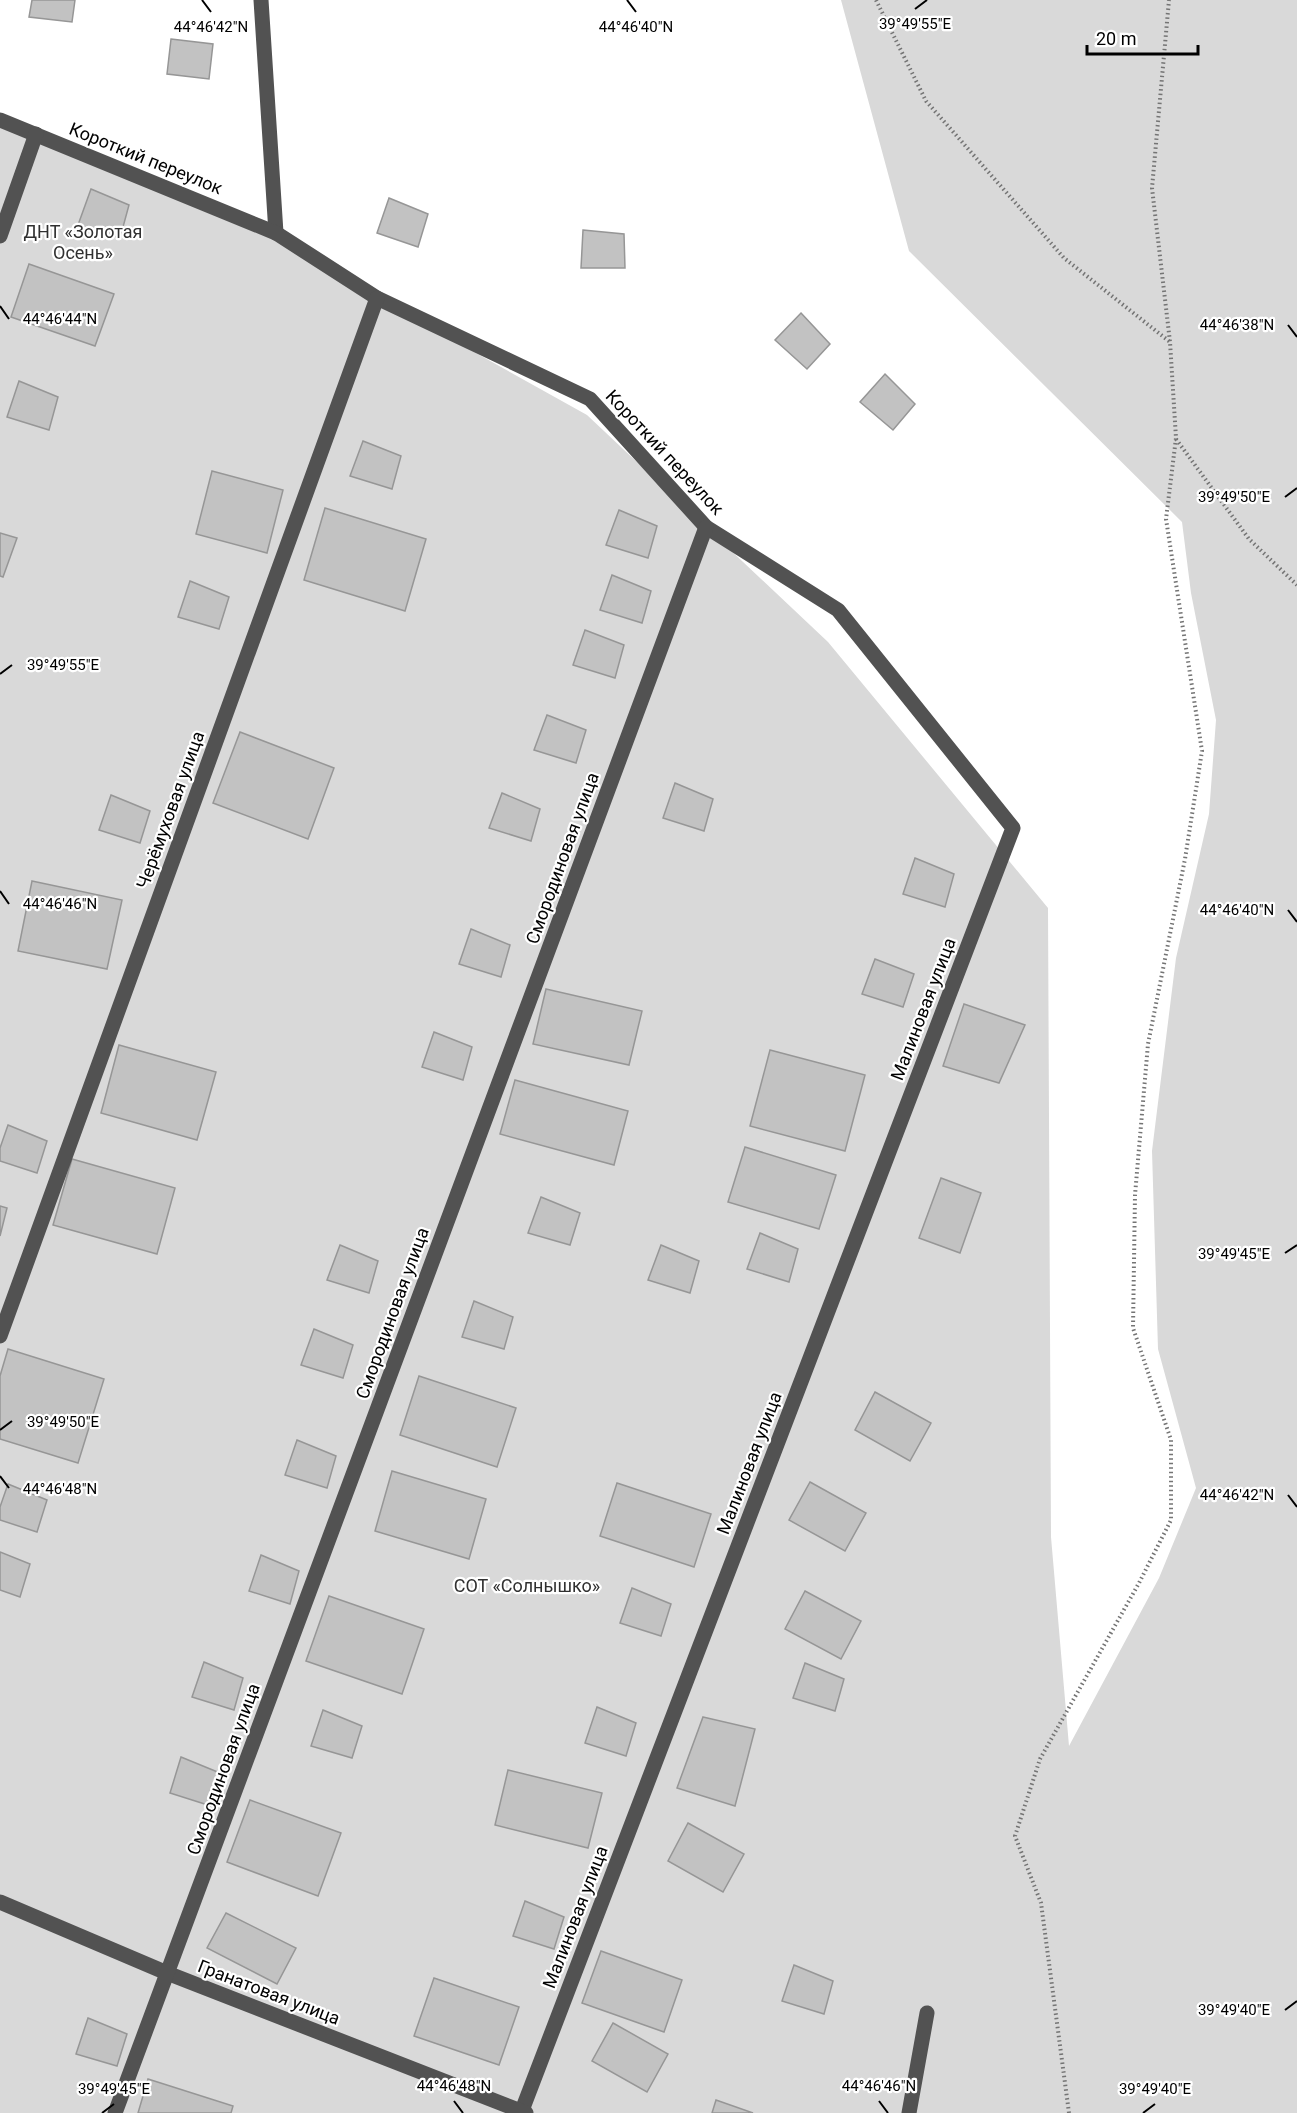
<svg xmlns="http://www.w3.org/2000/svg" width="1297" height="2113" viewBox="0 0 1297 2113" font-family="Roboto,sans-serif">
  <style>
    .green { fill: #d9d9d9 }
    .building { fill: #c2c2c2; stroke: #969696; stroke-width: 1.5 }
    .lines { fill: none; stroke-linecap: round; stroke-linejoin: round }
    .path { stroke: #747474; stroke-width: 4; stroke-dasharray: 1.5 3; stroke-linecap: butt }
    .minor { stroke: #525252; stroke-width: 15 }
    .ticks { fill: none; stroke: #000; stroke-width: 2 }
    .labels { text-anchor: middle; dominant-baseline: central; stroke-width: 4.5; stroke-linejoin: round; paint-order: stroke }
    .street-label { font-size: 18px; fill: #000; stroke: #fff }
    .park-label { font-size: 18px; fill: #303030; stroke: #fff }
    .ticks-label { font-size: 15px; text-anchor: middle; fill: #000; stroke: #fff; stroke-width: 4.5; stroke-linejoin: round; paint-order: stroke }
  </style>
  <rect width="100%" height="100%" fill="#fff"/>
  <path class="green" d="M841 0H1297V2113H0V116L189 193 587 415 828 642 1048 908 1051 1537 1069 1746 1159 1578 1196 1488 1158 1349 1152 1151 1176 958 1209 814 1216 720 1191 593 1182 522 909 251Z"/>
  <g class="building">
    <path d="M32 0H75L72 22 29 17Z"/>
    <path d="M171 39 213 44 209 79 167 74Z"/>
    <path d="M91 189 129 205 120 238 78 225Z"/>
    <path d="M389 198 428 214 418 247 377 233Z"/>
    <path d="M583 230 624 234 625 268H581Z"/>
    <path d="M29 264 114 294 95 346 11 317Z"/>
    <path d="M801 313 830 344 807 369 775 340Z"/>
    <path d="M885 374 915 404 893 430 860 402Z"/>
    <path d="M19 381 58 397 49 430 7 417Z"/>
    <path d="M363 441 401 456 392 489 350 476Z"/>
    <path d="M212 471 283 490 267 553 196 534Z"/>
    <path d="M325 508 426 539 405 611 304 580Z"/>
    <path d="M619 510 657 526 648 558 606 545Z"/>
    <path d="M0 533 17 538 3 577 0 576Z"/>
    <path d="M612 575 651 591 642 623 600 610Z"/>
    <path d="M190 581 229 597 219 629 178 617Z"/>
    <path d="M585 630 624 645 615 678 573 665Z"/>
    <path d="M547 715 586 730 576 763 534 750Z"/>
    <path d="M240 732 334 768 308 839 213 803Z"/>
    <path d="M675 783 713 799 704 831 663 818Z"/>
    <path d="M502 793 540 809 531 841 489 828Z"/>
    <path d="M111 795 150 811 140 843 99 830Z"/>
    <path d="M915 858 954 874 945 907 903 894Z"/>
    <path d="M32 881 122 900 107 969 18 951Z"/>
    <path d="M471 929 510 945 501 977 459 964Z"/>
    <path d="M875 959 914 974 903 1007 862 994Z"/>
    <path d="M546 989 642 1011 629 1065 533 1044Z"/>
    <path d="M964 1004 1025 1025 999 1083 943 1066Z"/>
    <path d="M434 1032 472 1047 463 1080 422 1067Z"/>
    <path d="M119 1045 216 1072 197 1140 101 1113Z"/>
    <path d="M770 1050 865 1075 845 1151 750 1126Z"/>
    <path d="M515 1080 628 1111 614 1165 500 1134Z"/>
    <path d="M8 1125 47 1141 37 1173 0 1161V1148Z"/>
    <path d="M745 1147 836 1175 819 1229 728 1202Z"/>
    <path d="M72 1159 175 1188 157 1254 53 1225Z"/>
    <path d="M941 1178 981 1193 960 1253 919 1238Z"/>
    <path d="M541 1197 580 1213 570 1245 528 1233Z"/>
    <path d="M0 1206 7 1208 0 1236Z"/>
    <path d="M760 1233 798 1249 789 1282 747 1269Z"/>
    <path d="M340 1245 378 1261 369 1293 327 1280Z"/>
    <path d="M661 1245 699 1261 690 1293 648 1280Z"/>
    <path d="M474 1301 513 1317 504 1349 462 1337Z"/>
    <path d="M314 1329 353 1345 343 1378 301 1365Z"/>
    <path d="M8 1349 104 1379 78 1463 0 1439V1376Z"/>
    <path d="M419 1376 516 1408 497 1467 400 1435Z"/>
    <path d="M875 1392 931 1423 910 1461 855 1430Z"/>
    <path d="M297 1440 336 1456 327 1488 285 1475Z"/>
    <path d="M392 1471 486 1499 469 1559 375 1531Z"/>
    <path d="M810 1482 866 1513 845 1551 789 1520Z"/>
    <path d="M617 1483 711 1514 694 1567 600 1536Z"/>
    <path d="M8 1484 47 1500 37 1532 0 1520V1507Z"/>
    <path d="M0 1552 30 1564 20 1597 0 1590Z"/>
    <path d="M261 1555 299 1571 290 1604 249 1591Z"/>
    <path d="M632 1588 671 1604 661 1636 620 1623Z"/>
    <path d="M805 1591 861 1621 841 1659 785 1629Z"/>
    <path d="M329 1596 424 1629 402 1694 306 1661Z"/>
    <path d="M204 1662 243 1678 234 1710 192 1697Z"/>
    <path d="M805 1663 844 1679 835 1711 793 1698Z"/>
    <path d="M597 1707 636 1723 626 1756 585 1743Z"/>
    <path d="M323 1710 362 1726 352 1758 311 1746Z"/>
    <path d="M703 1717 755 1729 735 1806 677 1788Z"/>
    <path d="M181 1757 220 1773 211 1806 170 1793Z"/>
    <path d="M508 1770 602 1793 588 1848 495 1825Z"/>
    <path d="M250 1800 341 1833 318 1896 227 1862Z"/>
    <path d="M688 1823 744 1854 723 1892 668 1861Z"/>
    <path d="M525 1901 564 1917 554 1949 513 1936Z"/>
    <path d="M226 1913 296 1948 277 1984 207 1948Z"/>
    <path d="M601 1951 682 1980 664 2032 582 2003Z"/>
    <path d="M794 1965 833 1981 824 2014 782 2001Z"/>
    <path d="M434 1978 519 2007 499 2065 414 2036Z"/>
    <path d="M88 2018 127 2034 117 2066 76 2054Z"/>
    <path d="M613 2023 668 2054 647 2092 592 2061Z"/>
    <path d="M148 2079 233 2106 231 2113H138Z"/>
    <path d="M716 2100 753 2113H712Z"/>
  </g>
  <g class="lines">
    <g class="path">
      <path d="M876 0 926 101 1064 258 1170 342"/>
      <path d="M1176 439 1249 539 1297 585"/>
      <path d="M1069 2113 1041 1903 1015 1836 1040 1759 1139 1583 1171 1520V1440L1133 1328 1135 1195 1148 1044 1185 859 1202 751 1166 519 1176 438 1170 342 1152 188 1169 0"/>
    </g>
    <g class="minor">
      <path d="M261 0 276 233"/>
      <path d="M0 120 276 233 377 298 590 399 706 527 838 610 1013 828 521 2113"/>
      <path d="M0 236 36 134"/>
      <path d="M0 1336 377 298"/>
      <path d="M0 1902 167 1973 526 2113"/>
      <path d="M115 2113 706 527"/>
      <path d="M909 2113 927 2013"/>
    </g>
  </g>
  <path class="ticks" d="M202 0 211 12M627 0 636 12M915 9 927 0M0 306 9 319M1288 325 1297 337M1285 497 1297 488M0 674 12 665M0 891 9 904M1288 910 1297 922M1285 1253 1297 1245M0 1430 12 1421M0 1476 9 1488M1288 1495 1297 1507M1285 2010 1297 2001M454 2101 463 2113M879 2101 888 2113M102 2113 114 2104M1143 2113 1155 2104"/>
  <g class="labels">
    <g class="street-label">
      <text transform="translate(146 158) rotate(22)">Короткий переулок</text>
      <text transform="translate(665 452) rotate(47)">Короткий переулок</text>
      <text transform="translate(170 810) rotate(-70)">Черёмуховая улица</text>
      <text transform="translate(562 858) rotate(-70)">Смородиновая улица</text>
      <text transform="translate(923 1009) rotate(-69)">Малиновая улица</text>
      <text transform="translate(392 1313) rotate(-70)">Смородиновая улица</text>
      <text transform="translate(749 1463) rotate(-69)">Малиновая улица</text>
      <text transform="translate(223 1769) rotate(-70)">Смородиновая улица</text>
      <text transform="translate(575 1917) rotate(-69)">Малиновая улица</text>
      <text transform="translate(269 1992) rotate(21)">Гранатовая улица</text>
    </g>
    <g class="park-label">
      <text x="83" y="231">ДНТ «Золотая<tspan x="83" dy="21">Осень»</tspan></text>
      <text x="527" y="1585">СОТ «Солнышко»</text>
    </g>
  </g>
  <g class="ticks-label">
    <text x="915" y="29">39°49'55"E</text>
    <text x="211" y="32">44°46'42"N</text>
    <text x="636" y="32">44°46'40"N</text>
    <text x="60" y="324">44°46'44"N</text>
    <text x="1237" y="330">44°46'38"N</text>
    <text x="1234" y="502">39°49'50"E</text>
    <text x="63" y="670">39°49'55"E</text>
    <text x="60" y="909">44°46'46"N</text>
    <text x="1237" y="915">44°46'40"N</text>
    <text x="1234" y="1259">39°49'45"E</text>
    <text x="63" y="1427">39°49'50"E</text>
    <text x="60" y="1494">44°46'48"N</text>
    <text x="1237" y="1500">44°46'42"N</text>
    <text x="1234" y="2015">39°49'40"E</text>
    <text x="454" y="2091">44°46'48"N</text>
    <text x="879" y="2091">44°46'46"N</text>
    <text x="114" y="2094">39°49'45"E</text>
    <text x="1155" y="2094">39°49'40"E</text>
  </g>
  <path d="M1087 45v9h111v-9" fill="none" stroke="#000000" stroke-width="3"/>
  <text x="1096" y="45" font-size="18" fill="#000000" stroke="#ffffff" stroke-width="4.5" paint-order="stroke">20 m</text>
</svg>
